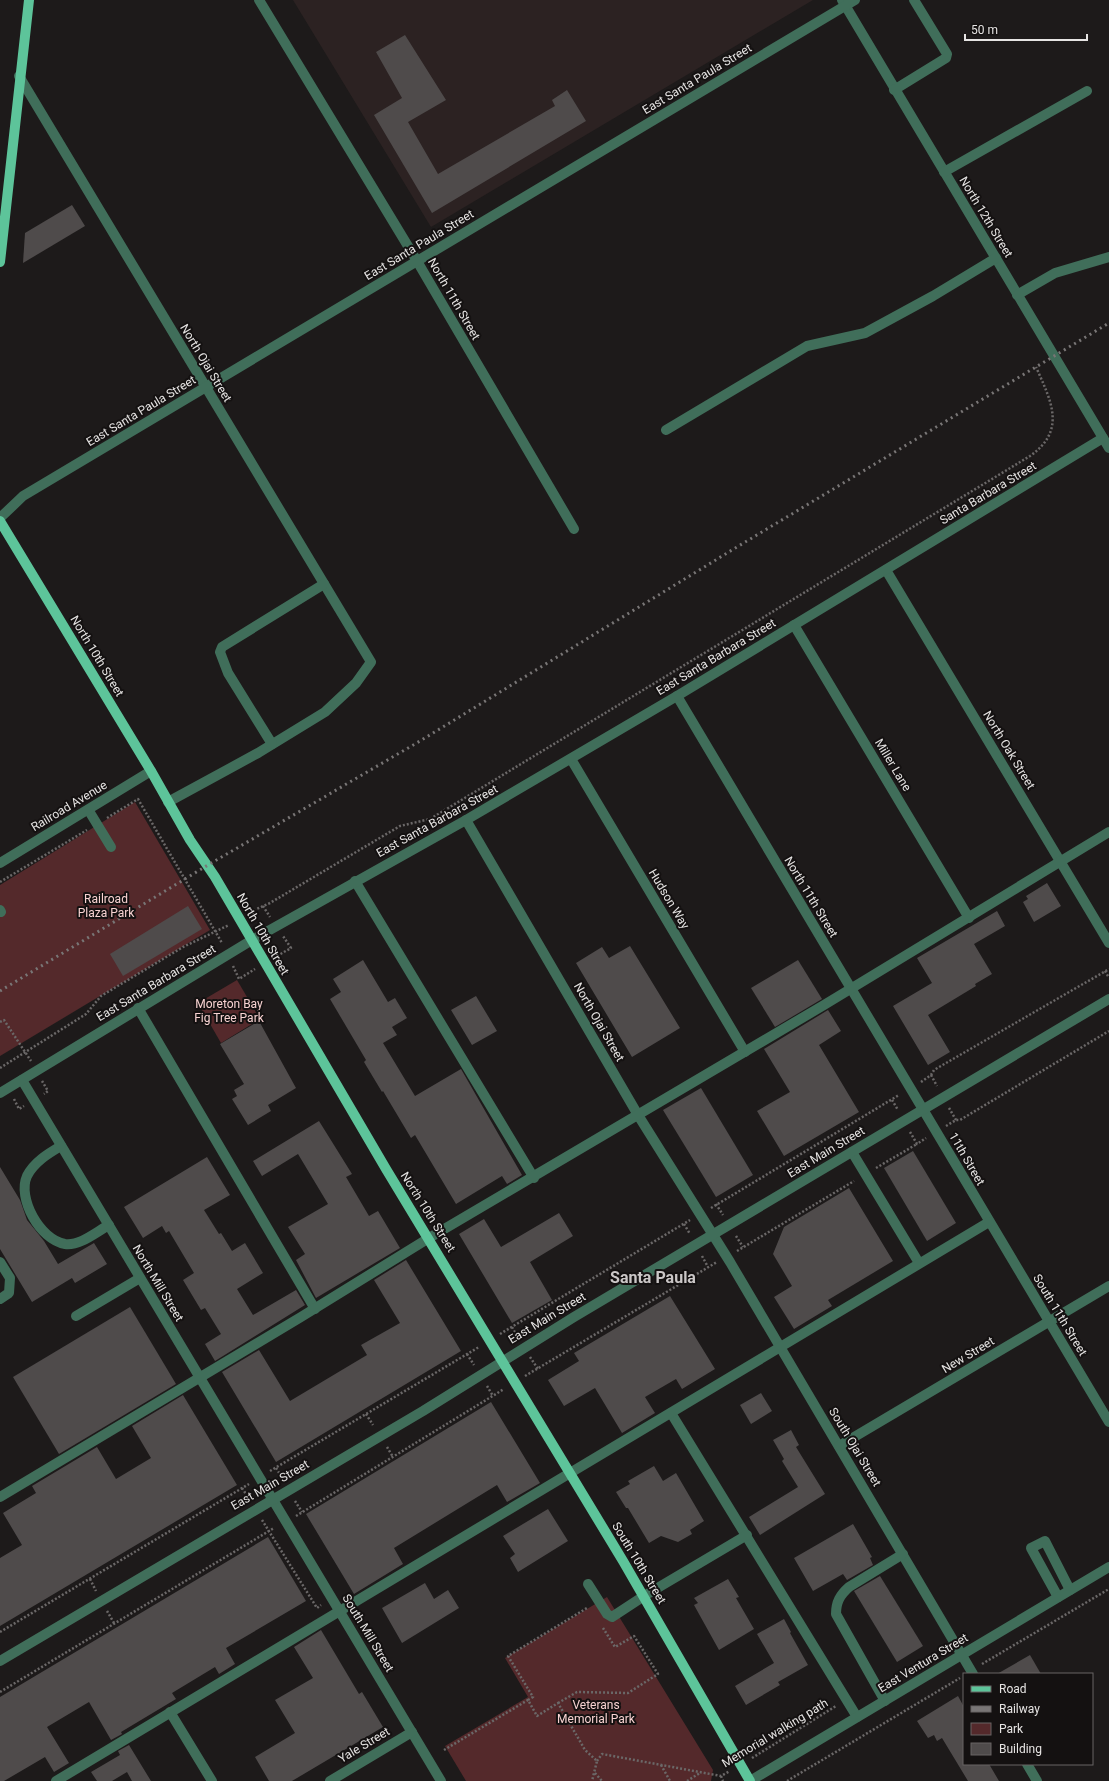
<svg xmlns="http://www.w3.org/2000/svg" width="1109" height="1781" viewBox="0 0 1109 1781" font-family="Roboto,sans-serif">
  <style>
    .built { fill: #2c2222 }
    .green { fill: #54292b }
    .building { fill: #4f4b4b }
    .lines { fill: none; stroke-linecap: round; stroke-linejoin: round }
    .path { stroke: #6b6868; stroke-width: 2.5; stroke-dasharray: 2 2; stroke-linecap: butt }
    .minor { stroke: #406e5a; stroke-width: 10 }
    .major { stroke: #5dc49a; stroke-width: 10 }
    .rail { stroke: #797676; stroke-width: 3; stroke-dasharray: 2 4; stroke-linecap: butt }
    .labels { text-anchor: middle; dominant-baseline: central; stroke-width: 4; stroke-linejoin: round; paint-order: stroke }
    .street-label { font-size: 12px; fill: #e6e4e3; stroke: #141111 }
    .park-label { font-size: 12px; fill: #f8d3d2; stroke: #141111 }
    .district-label { font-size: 16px; font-weight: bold; fill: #cbc7c7; stroke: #141111 }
  </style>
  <rect width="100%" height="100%" fill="#1d1a1a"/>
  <path class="built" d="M293 0H813L431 227Z"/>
  <g class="green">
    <path d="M135 802 210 930 0 1056V885Z"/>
    <path d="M237 980 260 1019 221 1043 198 1003Z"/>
    <path d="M607 1597 713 1770 711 1781H466L445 1746 528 1697 505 1658Z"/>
  </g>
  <g class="building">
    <path d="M405 35 446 100 408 122 438 174 555 106 552 100 567 90 586 121 432 213 374 115 402 98 376 52Z"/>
    <path d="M72 205 85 226 23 263 25 233Z"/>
    <path d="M1047 883 1061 906 1034 922 1023 902 1028 899 1026 896Z"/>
    <path d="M188 906 202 929 123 976 110 954Z"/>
    <path d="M997 911 1005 926 974 944 992 974 975 984 976 986 928 1015 950 1052 928 1065 893 1006 932 983 917 958Z"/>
    <path d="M630 946 680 1028 632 1057 576 963 602 947 609 958Z"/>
    <path d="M363 960 388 1002 395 998 407 1018 392 1027 397 1035 383 1043 415 1096 461 1069 522 1175 507 1184 502 1176 456 1204 415 1135 411 1138 383 1091 382 1092 364 1062 366 1060 330 999 341 992 333 979Z"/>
    <path d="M798 960 822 999 775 1027 751 988Z"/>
    <path d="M476 996 497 1031 472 1045 451 1010Z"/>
    <path d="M828 1010 841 1031 819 1045 859 1112 784 1156 757 1111 790 1092 764 1049Z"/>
    <path d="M259 1021 296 1088 268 1105 271 1111 248 1125 232 1099 237 1096 234 1090 244 1084 220 1044Z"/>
    <path d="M701 1088 753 1175 716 1197 663 1110Z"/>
    <path d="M319 1121 352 1174 346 1177 369 1216 378 1211 400 1248 316 1298 296 1260 305 1254 288 1227 328 1204 298 1154 262 1176 253 1161Z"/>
    <path d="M913 1151 956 1223 927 1241 884 1168Z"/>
    <path d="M207 1157 230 1195 204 1210 219 1234 221 1233 232 1251 245 1243 263 1273 237 1289 253 1315 296 1290 305 1305 215 1361 205 1344 221 1334 205 1308 201 1310 183 1280 194 1273 169 1231 166 1233 162 1226 143 1238 124 1207Z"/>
    <path d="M0 1167 20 1200 27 1220 44 1241 58 1264 94 1243 107 1264 75 1283 72 1278 32 1302 0 1249Z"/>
    <path d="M849 1188 893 1261 828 1300 832 1306 794 1329 774 1297 792 1286 773 1254 784 1227Z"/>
    <path d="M559 1213 573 1236 530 1262 552 1300 512 1323 459 1234 484 1219 501 1247Z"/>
    <path d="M406 1260 461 1351 276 1462 222 1372 259 1350 290 1401 367 1355 361 1345 400 1323 374 1280Z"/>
    <path d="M670 1296 715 1369 682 1389 676 1379 645 1397 655 1413 622 1433 595 1388 564 1406 548 1380 579 1361 574 1353Z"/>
    <path d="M130 1307 176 1384 59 1454 13 1377Z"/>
    <path d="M761 1393 772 1411 751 1424 740 1405Z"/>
    <path d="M183 1395 237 1485 0 1626V1558L22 1545 3 1513 36 1493 32 1486 97 1447 116 1479 151 1458 132 1426Z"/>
    <path d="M491 1402 540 1483 507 1502 497 1485 394 1548 403 1564 354 1594 306 1514Z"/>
    <path d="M791 1430 799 1445 796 1447 825 1494 760 1535 749 1517 798 1487 782 1461 784 1459 773 1440Z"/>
    <path d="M654 1466 663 1481 676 1473 704 1521 690 1530 692 1534 678 1542 661 1536 649 1543 628 1508H626L616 1492 630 1484 628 1481Z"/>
    <path d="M548 1509 568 1541 518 1572 510 1558 515 1554 503 1536Z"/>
    <path d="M853 1524 872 1557 870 1558 873 1565 847 1580 843 1574 813 1591 794 1558Z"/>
    <path d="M268 1537 306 1601 226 1648 235 1664 219 1674 215 1667 172 1693 176 1699 121 1732 122 1734 111 1740 89 1702 47 1727 69 1763 54 1772 45 1757 4 1781H0V1697Z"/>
    <path d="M880 1576 923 1646 897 1662 854 1591Z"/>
    <path d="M728 1579 739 1597 736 1598 754 1629 719 1650 694 1605 698 1603 694 1598Z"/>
    <path d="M425 1583 434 1599 448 1590 459 1608 402 1643 382 1608Z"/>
    <path d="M784 1619 791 1632 790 1633 808 1665 778 1682 780 1685 746 1705 735 1686 774 1663 757 1634Z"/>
    <path d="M321 1630 359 1694 362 1692 383 1727 292 1781H269L255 1757 295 1733 275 1700 313 1678 294 1647Z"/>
    <path d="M1030 1655 1041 1674H997Z"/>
    <path d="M958 1696 964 1707V1764H989L999 1781H968L942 1738 937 1741 934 1735 928 1738 917 1721Z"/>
    <path d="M129 1745 151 1781H132L127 1772 112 1781H97L91 1772 120 1755 118 1751Z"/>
  </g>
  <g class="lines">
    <g class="path">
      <path d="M107 818 138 799 222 943"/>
      <path d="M0 882 87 830"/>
      <path d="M263 906 270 917"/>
      <path d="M250 912 270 903 400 826 430 819 1030 456C1067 430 1051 401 1036 367"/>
      <path d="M277 956 291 948 283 936"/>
      <path d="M233 966 239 979 255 969"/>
      <path d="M1105 971 1109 978"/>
      <path d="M0 1022 4 1020 31 1061"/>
      <path d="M0 1068 86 1014 101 996 183 947 229 925"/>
      <path d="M931 1075 937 1086"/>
      <path d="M42 1081 48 1091 44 1094"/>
      <path d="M921 1082 931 1075 934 1070 1109 969"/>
      <path d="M14 1099 19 1109 24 1106"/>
      <path d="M892 1100 898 1110"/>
      <path d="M949 1108 956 1120"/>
      <path d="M946 1126 956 1120H960L1109 1031"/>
      <path d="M910 1132 917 1144 926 1138"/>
      <path d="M876 1168 917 1144"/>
      <path d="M716 1204 723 1215"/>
      <path d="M711 1208 899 1095"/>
      <path d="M684 1224 690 1234"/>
      <path d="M736 1236 743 1247"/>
      <path d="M737 1251 854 1181"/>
      <path d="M702 1256 708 1267"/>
      <path d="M512 1327 518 1338"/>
      <path d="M500 1334 690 1220"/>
      <path d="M467 1354 474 1365"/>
      <path d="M530 1357 538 1369"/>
      <path d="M525 1376 717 1262"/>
      <path d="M487 1386 493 1396"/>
      <path d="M366 1414 373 1425"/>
      <path d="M387 1447 393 1457"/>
      <path d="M276 1468 283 1479"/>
      <path d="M270 1471 479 1347"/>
      <path d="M242 1488 250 1500"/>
      <path d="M295 1501 302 1512"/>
      <path d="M296 1516 504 1389"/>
      <path d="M262 1520 317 1608 321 1605"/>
      <path d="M90 1579 96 1591"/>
      <path d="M107 1611 114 1623"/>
      <path d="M0 1632 249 1484"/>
      <path d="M982 1664 1109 1589"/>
      <path d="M0 1692 274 1528"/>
      <path d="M528 1700 533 1697 508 1656 587 1608"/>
      <path d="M558 1703 577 1692 628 1693 658 1674 634 1636 615 1647 603 1628"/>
      <path d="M444 1750 528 1700 537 1716 558 1703 585 1750 597 1761 592 1781"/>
      <path d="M752 1758 836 1706"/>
      <path d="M597 1761 602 1754 721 1776 730 1771"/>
      <path d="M661 1765 670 1781"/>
      <path d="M595 1773 602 1781"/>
      <path d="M721 1776 723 1781"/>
      <path d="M687 1781 700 1773"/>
      <path d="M787 1781 960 1678"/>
    </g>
    <g class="minor">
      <path d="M259 0 417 261 574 529"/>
      <path d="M842 0 1109 448"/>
      <path d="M19 76 371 662 356 683 325 712 258 753 168 802"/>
      <path d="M894 90 946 58 947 54 914 0"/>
      <path d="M944 172 1087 91"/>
      <path d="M1017 295 1055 273 1109 257"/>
      <path d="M666 430 807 346 865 333 933 296 996 258"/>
      <path d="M0 518 23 496 855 0"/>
      <path d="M886 570 1109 943"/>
      <path d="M794 625 969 918"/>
      <path d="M677 696 1109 1422"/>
      <path d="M272 744 228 673 220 652 222 647 324 584"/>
      <path d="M571 759 745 1052"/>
      <path d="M89 811 111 847"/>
      <path d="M466 820 638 1115 730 1262 973 1674"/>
      <path d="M0 863 151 771"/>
      <path d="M355 881 534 1178"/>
      <path d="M0 910 1 912"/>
      <path d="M138 1008 315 1309"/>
      <path d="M22 1080 441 1781"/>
      <path d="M0 1093 252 940 466 820 677 696 1103 438"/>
      <path d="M61 1146C49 1153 34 1162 27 1176 17 1198 40 1240 65 1244 80 1246 96 1232 109 1225"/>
      <path d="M852 1152 919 1263"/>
      <path d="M0 1262 10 1278 9 1293 0 1299"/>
      <path d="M76 1316 140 1278"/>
      <path d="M671 1413 857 1717"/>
      <path d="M839 1446 1109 1286"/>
      <path d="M0 1497 301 1317 429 1238 824 1005 1109 832"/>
      <path d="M588 1584 607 1614 612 1617 644 1596 747 1535"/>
      <path d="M1058 1597 1031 1548 1045 1541 1070 1590"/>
      <path d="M0 1661 423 1411 574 1317 1109 999"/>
      <path d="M885 1701 836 1614C836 1602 840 1595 849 1587L903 1554"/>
      <path d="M170 1712 212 1781"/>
      <path d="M1027 1764 1037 1781"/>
      <path d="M56 1781 989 1222"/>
      <path d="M330 1781 412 1732"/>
      <path d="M750 1781 1109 1567"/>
    </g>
    <g class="major">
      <path d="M0 262 29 0"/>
      <path d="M0 521 151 771 190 840 215 877 386 1169 623 1561 750 1781"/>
    </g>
    <path class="rail" d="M0 991 208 865 420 741 732 550 1109 323"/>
  </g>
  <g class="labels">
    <g class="street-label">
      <text transform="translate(697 79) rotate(-31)">East Santa Paula Street</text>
      <text transform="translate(986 217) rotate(59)">North 12th Street</text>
      <text transform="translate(419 245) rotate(-31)">East Santa Paula Street</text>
      <text transform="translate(454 299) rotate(60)">North 11th Street</text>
      <text transform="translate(206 363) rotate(59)">North Ojai Street</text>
      <text transform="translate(141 411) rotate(-31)">East Santa Paula Street</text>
      <text transform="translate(988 493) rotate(-31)">Santa Barbara Street</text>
      <text transform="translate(97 656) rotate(59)">North 10th Street</text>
      <text transform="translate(716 657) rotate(-31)">East Santa Barbara Street</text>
      <text transform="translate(1009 750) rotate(59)">North Oak Street</text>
      <text transform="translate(893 765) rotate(59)">Miller Lane</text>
      <text transform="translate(69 806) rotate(-31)">Railroad Avenue</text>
      <text transform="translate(437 821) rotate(-29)">East Santa Barbara Street</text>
      <text transform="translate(811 897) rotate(59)">North 11th Street</text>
      <text transform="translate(669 899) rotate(59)">Hudson Way</text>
      <text transform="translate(263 934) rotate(60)">North 10th Street</text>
      <text transform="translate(156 983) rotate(-31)">East Santa Barbara Street</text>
      <text transform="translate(599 1022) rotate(60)">North Ojai Street</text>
      <text transform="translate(826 1152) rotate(-31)">East Main Street</text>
      <text transform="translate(967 1159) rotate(60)">11th Street</text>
      <text transform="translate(428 1212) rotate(58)">North 10th Street</text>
      <text transform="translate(158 1283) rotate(59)">North Mill Street</text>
      <text transform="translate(1060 1315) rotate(59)">South 11th Street</text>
      <text transform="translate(547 1318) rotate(-31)">East Main Street</text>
      <text transform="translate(968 1355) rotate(-31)">New Street</text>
      <text transform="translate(855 1447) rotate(59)">South Ojai Street</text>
      <text transform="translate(270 1485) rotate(-30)">East Main Street</text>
      <text transform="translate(639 1563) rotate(59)">South 10th Street</text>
      <text transform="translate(368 1633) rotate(59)">South Mill Street</text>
      <text transform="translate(923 1663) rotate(-31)">East Ventura Street</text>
      <text transform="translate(775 1733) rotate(-31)">Memorial walking path</text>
      <text transform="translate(364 1745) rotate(-31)">Yale Street</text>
    </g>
    <g class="park-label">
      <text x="106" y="899">Railroad<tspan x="106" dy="14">Plaza Park</tspan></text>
      <text x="229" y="1004">Moreton Bay<tspan x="229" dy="14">Fig Tree Park</tspan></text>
      <text x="596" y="1705">Veterans<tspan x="596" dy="14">Memorial Park</tspan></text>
    </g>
    <g class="district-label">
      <text x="653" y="1277">Santa Paula</text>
    </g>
  </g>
  <rect x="963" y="1673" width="130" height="92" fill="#141111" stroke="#686565"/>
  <rect x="971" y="1686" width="20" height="6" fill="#5dc49a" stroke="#686565"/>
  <text x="999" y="1693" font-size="12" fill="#e6e4e3">Road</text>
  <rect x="971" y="1706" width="20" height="6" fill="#797676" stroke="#686565"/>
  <text x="999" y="1713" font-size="12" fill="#e6e4e3">Railway</text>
  <rect x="971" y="1723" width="20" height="12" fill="#54292b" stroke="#686565"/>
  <text x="999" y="1733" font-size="12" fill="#e6e4e3">Park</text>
  <rect x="971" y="1743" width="20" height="12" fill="#4f4b4b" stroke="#686565"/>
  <text x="999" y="1753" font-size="12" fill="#e6e4e3">Building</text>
  <path d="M965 34v6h122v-6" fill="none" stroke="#e6e4e3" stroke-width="2"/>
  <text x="971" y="34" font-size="12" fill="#e6e4e3" stroke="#141111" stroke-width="3" paint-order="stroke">50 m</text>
</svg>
